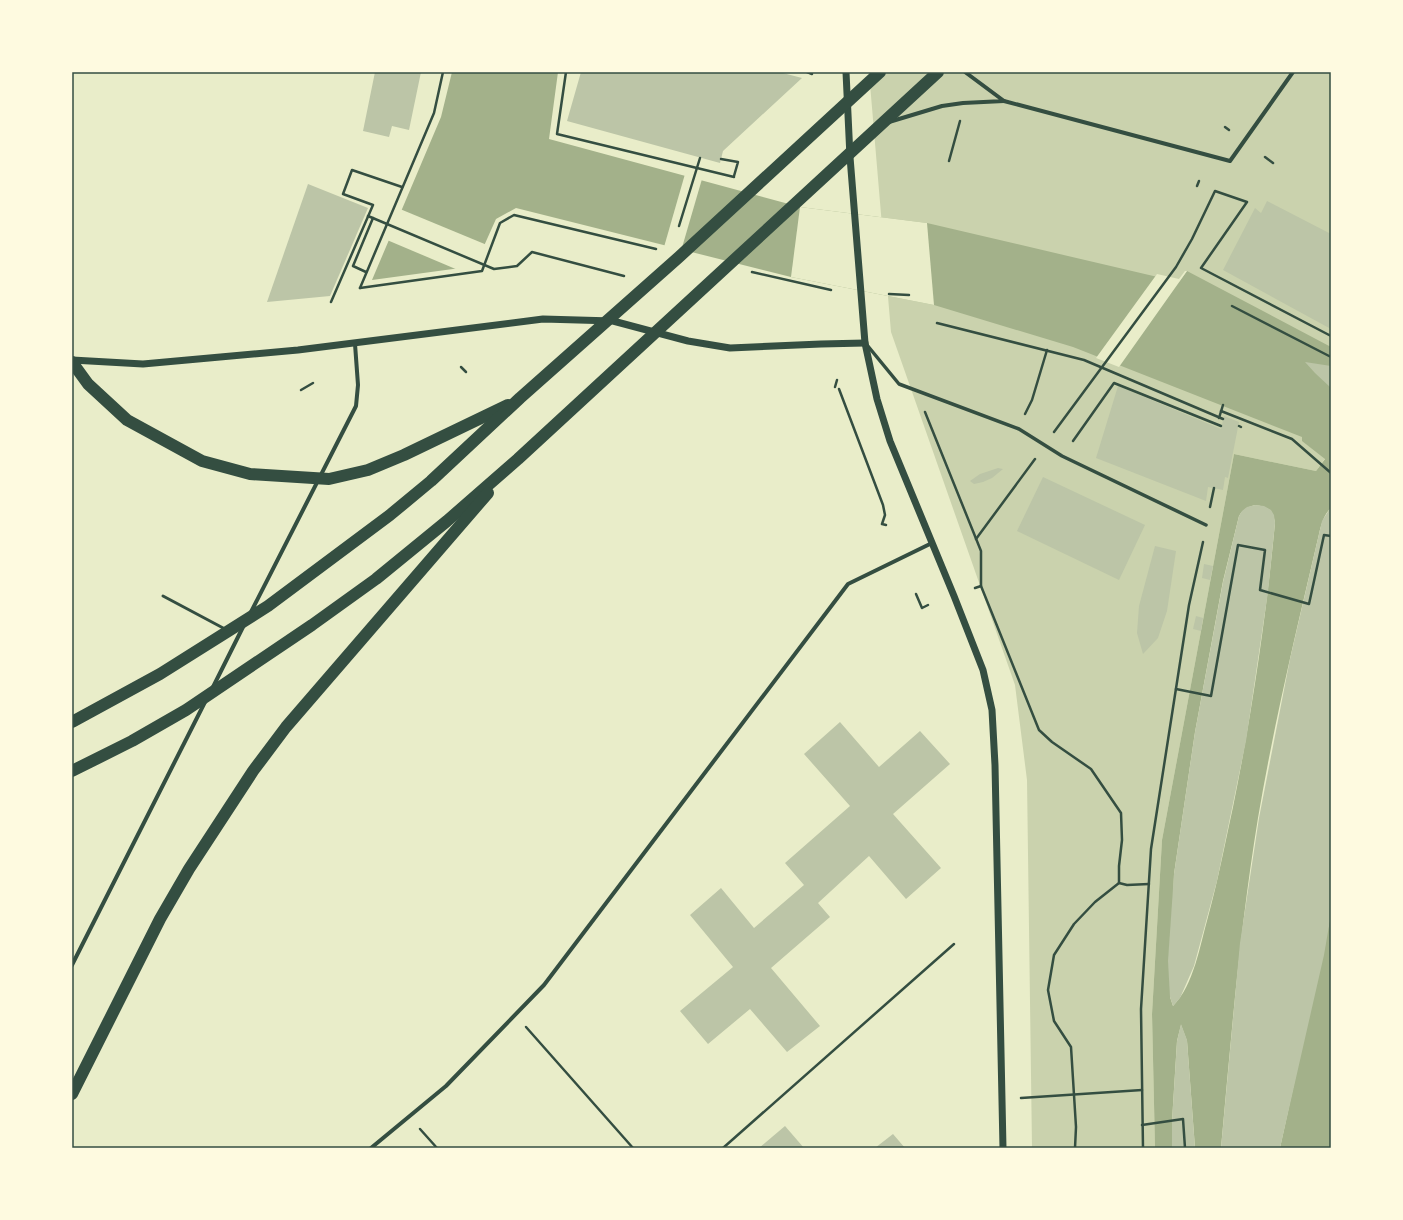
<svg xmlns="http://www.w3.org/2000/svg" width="1403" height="1220" viewBox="0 0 1403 1220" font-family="'PT Sans Narrow',sans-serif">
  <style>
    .green { fill: #cad2ad }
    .water { fill: #a3b18a; fill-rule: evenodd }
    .pier { fill: #e9edc9 }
    .building { fill: #bcc5a7 }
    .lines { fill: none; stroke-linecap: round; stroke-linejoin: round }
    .path { stroke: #344e41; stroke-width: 2.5 }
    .service { stroke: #344e41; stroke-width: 3 }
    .pedestrian { stroke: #344e41; stroke-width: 3.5 }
    .minor { stroke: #344e41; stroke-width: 4 }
    .tertiary { stroke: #344e41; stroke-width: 7 }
    .motorway { stroke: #344e41; stroke-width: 12 }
    .neatline { fill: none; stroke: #344e41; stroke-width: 1.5 }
  </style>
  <rect width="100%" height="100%" fill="#e9edc9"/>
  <path class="green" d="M869 72H1331V450L1316 471 1234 454 1162 840 1152 1014 1155 1148H1032L1027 780 1015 685 891 332Z"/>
  <g class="water">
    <path d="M452 72H558L549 139 800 207 927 223 1179 282 1187 271 1331 347V508C1324 514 1321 525 1319 534 1297 628 1274 723 1258 818 1240 928 1231 1038 1221 1148H1195L1187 1041 1181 1025 1177 1041 1172 1121V1148H1155L1152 1014 1162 840 1234 454 1316 471 1325 459 1302 441V437L1073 347 934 305 791 277 516 208 496 219 475 266 372 280 441 117ZM1255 505C1268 507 1273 509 1275 523 1266 618 1252 713 1233 807 1225 844 1218 880 1208 917 1200 945 1194 985 1173 1006L1170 997 1174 874 1195 732 1223 581 1239 516C1243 509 1248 507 1255 505Z"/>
    <path d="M1331 914V1148H1280Z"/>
  </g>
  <g class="pier">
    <path d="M685 174 702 179 681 251 664 247Z"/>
    <path d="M800 207 927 223 934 305 791 277Z"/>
    <path d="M400 209 487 245 476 267 458 270 387 240Z"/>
    <path d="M1185 271H1187L1119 367 1096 358 1157 274 1179 279Z"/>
  </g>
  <g class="building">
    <path d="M375 72H421L409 130 392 126 389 137 363 131Z"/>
    <path d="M581 72H779L802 78 723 151 720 163 567 121Z"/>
    <path d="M308 184 368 208 330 296 267 302Z"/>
    <path d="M1267 201 1331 234V329L1223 270 1255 208 1261 213Z"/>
    <path d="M1305 362 1331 366V388L1315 373Z"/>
    <path d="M1118 386 1221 429 1224 416 1239 422 1228 478 1225 477 1223 490 1208 487 1206 501 1096 458Z"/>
    <path d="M998 468 1003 469 992 478 983 482 974 484 970 481 980 474Z"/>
    <path d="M1043 477 1145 525 1119 580 1017 531Z"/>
    <path d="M1255 505 1264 506 1271 510 1274 515 1275 523 1268 592 1246 741 1217 881 1194 966 1180 998 1173 1006 1170 997 1168 961 1174 874 1195 732 1223 582 1239 516 1242 511 1247 507Z"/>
    <path d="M1331 508V914L1324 955 1280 1148H1221L1240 943 1259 818 1290 659 1319 534 1322 521 1329 510Z"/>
    <path d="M1155 546 1176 551 1167 611 1158 638 1143 654 1137 633 1139 606Z"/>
    <path d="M1204 564 1213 566 1210 580 1202 578Z"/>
    <path d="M1196 616 1203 618 1201 631 1193 629Z"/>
    <path d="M840 722 879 767 920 731 950 764 893 814 941 868 906 899 869 856 818 903 830 917 771 968 820 1026 787 1052 750 1009 708 1044 680 1011 733 967 690 915 721 888 754 928 804 885 785 863 850 806 804 754Z"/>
    <path d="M1181 1024 1187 1040 1195 1148H1172V1121L1177 1041Z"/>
    <path d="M785 1126 804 1148H759Z"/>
    <path d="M893 1134 905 1148H875Z"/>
  </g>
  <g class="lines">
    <g class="path">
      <path d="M566 72 557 134 734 177"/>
      <path d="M807 72 812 74"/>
      <path d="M1225 127 1229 130"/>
      <path d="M1265 157 1273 163"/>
      <path d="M721 159 738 162 734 176"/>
      <path d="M949 161 960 121"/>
      <path d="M1197 186 1199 181"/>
      <path d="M368 216 494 269 517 266 532 252 624 276"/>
      <path d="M679 226 700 158"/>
      <path d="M366 272 353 266 373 218"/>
      <path d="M752 272 831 290"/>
      <path d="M360 288 482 271 500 223 514 215 656 249"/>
      <path d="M360 288 434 113 443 72"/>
      <path d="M889 294 909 295"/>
      <path d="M331 302 373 205 343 194 352 170 402 187"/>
      <path d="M1232 306 1331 357"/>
      <path d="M937 323 1084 360 1223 419"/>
      <path d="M461 367 466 372"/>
      <path d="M835 387 837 380"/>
      <path d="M839 389 883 505 885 515 882 524 886 525"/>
      <path d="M301 390 313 383"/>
      <path d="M1221 411 1292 439 1331 473"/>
      <path d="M925 412 981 551V586L1039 730 1052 742 1091 769 1121 813 1122 840 1119 866V883L1095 902 1074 924 1054 955 1048 990 1054 1021 1071 1047 1076 1127 1075 1148"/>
      <path d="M1025 414 1032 400 1047 350"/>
      <path d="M1219 418 1223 405"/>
      <path d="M1239 426 1241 427"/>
      <path d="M1054 432 1176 267 1192 239 1215 191 1247 202 1201 268 1331 336"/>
      <path d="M1073 441 1114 383 1221 426"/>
      <path d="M1210 507 1214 488"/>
      <path d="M976 539 1035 459"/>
      <path d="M975 588 981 586"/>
      <path d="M916 594 922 608 928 605"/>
      <path d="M1176 689 1211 696 1238 545 1265 550 1260 590 1309 604 1324 535 1331 536"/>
      <path d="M1119 883 1127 885 1149 884"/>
      <path d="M526 1027 633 1148"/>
      <path d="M1021 1098 1142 1090"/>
      <path d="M1142 1125 1183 1119 1185 1148"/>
      <path d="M420 1129 437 1148"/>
      <path d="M723 1148 954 944"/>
      <path d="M1143 1148 1141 1009 1151 849 1189 605 1203 542"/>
    </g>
    <path class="service" d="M163 596 225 629"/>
    <path class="pedestrian" d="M867 345 899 384 1019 429 1062 456 1206 525"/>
    <g class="minor">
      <path d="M1004 101 1230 161 1293 72"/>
      <path d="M889 122 942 106 963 103 1004 101 965 72"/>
      <path d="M251 612 356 406 358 385 355 344"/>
      <path d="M213 687 244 625"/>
      <path d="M72 965 205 702"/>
      <path d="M371 1148 446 1086 544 985 848 584 932 543"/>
    </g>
    <g class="tertiary">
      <path d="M846 72 850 157 865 343 877 399 890 441 954 596 983 670 992 710 995 765 1003 1148"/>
      <path d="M72 360 143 364 298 350 543 319 613 321 688 341 730 348 821 344 865 343"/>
    </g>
    <g class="motorway">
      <path d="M72 362 88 384 127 420 202 461 250 474 329 479 368 470 404 455 508 405"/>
      <path d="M72 722 160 674 268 606 390 515 431 481 520 398 679 257 880 72"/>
      <path d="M72 771 132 741 186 710 312 625 376 579 447 521 518 459 938 72"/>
      <path d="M72 1094 160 919 189 869 253 771 286 727 488 493"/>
    </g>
  </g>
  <rect width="1403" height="1220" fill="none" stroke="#fefae0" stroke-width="146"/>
  <rect x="73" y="73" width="1257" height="1074" class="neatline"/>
</svg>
